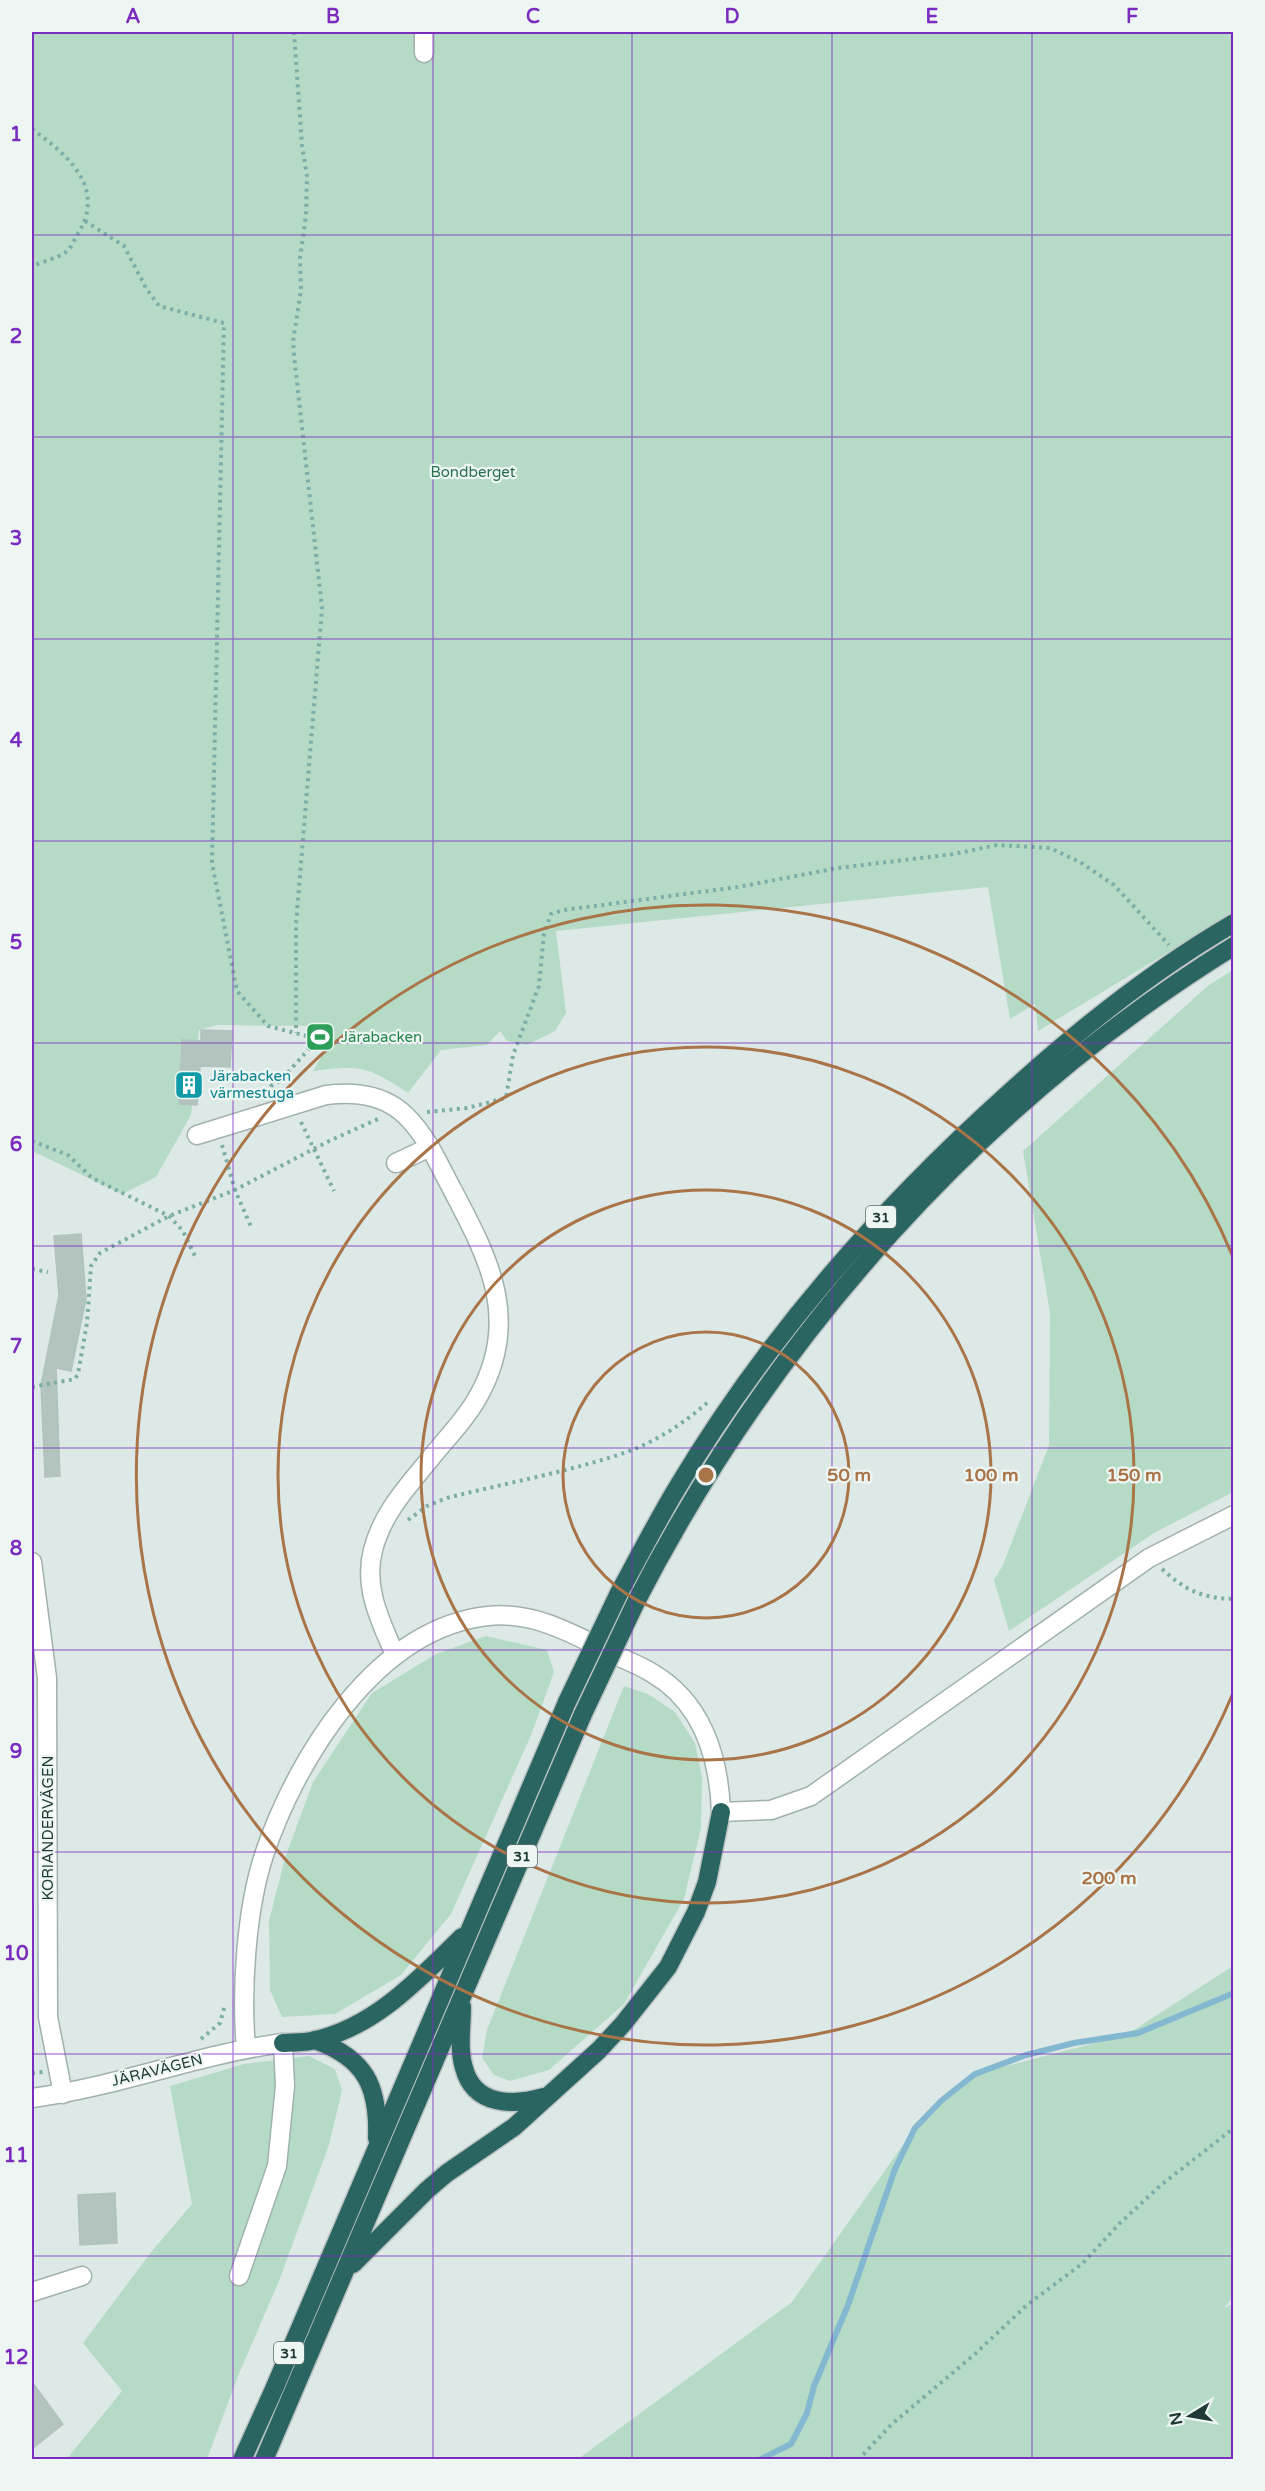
<svg xmlns="http://www.w3.org/2000/svg" width="1265" height="2491" viewBox="0 0 1265 2491" font-family="'Varela Round',sans-serif">
  <style>
    .green { fill: #b5dbc6 }
    .lines { fill: none; stroke-linecap: round; stroke-linejoin: round }
    .stream { stroke: #83b8d0; stroke-width: 6 }
    .building { fill: #b3c4bf; stroke: #b0c3be; stroke-width: 1.5 }
    .minor-casing { stroke: #a0b1ae; stroke-width: 21 }
    .highway-casing { stroke: #bcc4c3; stroke-width: 21 }
    .path { stroke: #7daea6; stroke-width: 4; stroke-dasharray: 3 4.5; stroke-linecap: butt }
    .minor { stroke: #fff; stroke-width: 18 }
    .highway { stroke: #2a6562; stroke-width: 18 }
    .highway-bridge-casing { stroke: #bcc4c3; stroke-width: 21; stroke-linecap: butt }
    .highway-bridge { stroke: #2a6562; stroke-width: 18 }
    .grid { fill: none; stroke: #7b2cbf; stroke-width: 1.5; stroke-opacity: 0.55 }
    .ring { fill: none; stroke: #a97448; stroke-width: 3 }
    .labels { text-anchor: middle; dominant-baseline: central; stroke-width: 4.5; stroke-linejoin: round; paint-order: stroke }
    .shield { fill: #edf6f3; stroke: #5d726f; stroke-width: 1.5 }
    .shield-label { font-size: 14px; font-weight: bold; fill: #1f3936 }
    .park-label { font-size: 15px; fill: #297050; stroke: #edf6f3 }
    .leisure-label { font-size: 15px; fill: #27864d; stroke: #edf6f3; text-anchor: start }
    .culture-label { font-size: 15px; fill: #0d838f; stroke: #edf6f3; text-anchor: start }
    .street-label { font-size: 15px; fill: #1f3936; stroke: #edf6f3 }
    .centre { fill: #a97448; stroke: #edf6f3; stroke-width: 3 }
    .ring-label { font-size: 18px; text-anchor: middle; font-weight: bold; fill: #a97448; stroke: #edf6f3; stroke-width: 4.5; stroke-linejoin: round; paint-order: stroke }
    .neatline { fill: none; stroke: #7b2cbf; stroke-width: 2 }
    .grid-label { font-size: 20px; text-anchor: middle; font-weight: bold; fill: #7b2cbf }
  </style>
  <rect width="100%" height="100%" fill="#dde9e6"/>
  <g class="green">
    <path d="M32 32H1233V913L1038 1031 1035 1004 1010 1019 988 887 556 931 566 1013 555 1031 527 1045 507 1041 500 1031 487 1045 441 1050 408 1093C367 1066 361 1065 313 1071L323 1054 324 1035 308 1026 218 1025 199 1030 191 1115 156 1177 122 1194 32 1151Z"/>
    <path d="M1233 970V1492L1154 1533 1009 1631 994 1580 1003 1565 1049 1445 1050 1313 1023 1151 1209 985Z"/>
    <path d="M486 1636 547 1650 554 1672 532 1733 451 1914 401 1975 335 2014 282 2017 270 1990 269 1921 285 1858 313 1782 372 1693 436 1654Z"/>
    <path d="M624 1686 648 1694 675 1712 695 1743 702 1777 701 1828 684 1899 624 2004 549 2070 510 2081 494 2075 482 2058 487 2030Z"/>
    <path d="M1233 1966 1234 2296 1224 2308 1233 2304V2459H578L792 2302 915 2128 975 2074 1126 2035Z"/>
    <path d="M309 2056 335 2069 342 2090 329 2145 279 2281 238 2376 207 2459 66 2460 122 2391 83 2343 152 2251 192 2204 170 2086 244 2064Z"/>
  </g>
  <g class="lines">
    <path class="stream" d="M759 2460 791 2444 807 2413 814 2386 848 2305 895 2169 915 2128 942 2100 975 2074 1026 2055 1074 2043 1138 2033 1234 1993"/>
  </g>
  <g class="building">
    <path d="M201 1030 232 1031 230 1067 200 1066 197 1105 179 1104 182 1040 201 1041Z"/>
    <path d="M81 1234 86 1299 71 1371 56 1368 60 1476 45 1477 41 1385 59 1295 54 1236Z"/>
    <path d="M115 2193 117 2243 80 2245 78 2195Z"/>
    <path d="M32 2382 63 2424 32 2449Z"/>
  </g>
  <g class="lines">
    <g class="minor-casing">
      <g id="minor">
        <path d="M424 32V53"/>
        <path d="M197 1135 326 1095C387 1087 413 1113 439 1164 480 1245 529 1313 475 1402 463 1422 445 1440 430 1459 407 1487 382 1514 373 1550 363 1588 381 1622 395 1655"/>
        <path d="M396 1163 430 1147"/>
        <path d="M32 1562 47 1678 48 2017 63 2094"/>
        <path d="M246 2048C241 1991 246 1910 264 1855 296 1759 376 1628 488 1616 535 1611 575 1635 615 1655 628 1661 641 1666 652 1673 702 1702 719 1757 721 1812L771 1810 811 1796 1149 1558 1234 1515"/>
        <path d="M32 2098C117 2087 198 2054 283 2043L285 2086 277 2166 239 2276"/>
        <path d="M32 2292 82 2276"/>
      </g>
    </g>
    <g class="highway-casing">
      <g id="highway">
        <path d="M619 1593C638 1558 656 1523 677 1488 765 1340 881 1208 1009 1093 1078 1030 1153 970 1234 923"/>
        <path d="M636 1602C772 1337 980 1103 1234 946"/>
        <path d="M462 2007C462 2026 458 2049 464 2068 474 2106 513 2106 544 2097"/>
        <path d="M315 2040C365 2058 379 2086 377 2138"/>
        <path d="M283 2043C294 2042 306 2043 316 2040 376 2026 420 1978 462 1937"/>
        <path d="M353 2264 427 2190 447 2173 514 2127 599 2050 623 2024 668 1967 696 1912 707 1882 721 1812"/>
        <path d="M242 2460 274 2389 567 1702"/>
        <path d="M264 2460 583 1714"/>
      </g>
    </g>
    <g class="path">
      <path d="M294 32 302 146 307 176 306 216 300 258 301 290 293 341 294 355 322 608 296 924V1033"/>
      <path d="M1110 32H1153"/>
      <path d="M32 129C66 154 106 186 79 232 75 237 72 248 66 252 57 258 42 262 32 266"/>
      <path d="M85 221 124 246 146 288 159 306 224 323 212 863 237 991 268 1026 307 1036 309 1049 280 1081 271 1086 267 1094"/>
      <path d="M427 1112 467 1108 506 1098 513 1055 539 986 544 934 551 914 564 910 738 887 838 868 954 854 997 845 1050 848 1080 862 1114 885 1169 945"/>
      <path d="M301 1122 334 1191"/>
      <path d="M32 1141 68 1155 92 1178 169 1216 183 1231 195 1256"/>
      <path d="M222 1145 235 1190 252 1229"/>
      <path d="M32 1269 48 1272"/>
      <path d="M32 1387 75 1379 78 1374 87 1323 91 1266 100 1253 169 1216 235 1190 329 1141 378 1119"/>
      <path d="M408 1520 427 1506 447 1498C506 1483 568 1472 627 1452 657 1441 686 1422 709 1401"/>
      <path d="M1162 1569C1185 1590 1201 1598 1234 1599"/>
      <path d="M201 2039 220 2023 225 2005"/>
      <path d="M32 2073 43 2072"/>
      <path d="M858 2460 892 2424 975 2354 1027 2305 1083 2263 1119 2224 1161 2185 1234 2128"/>
    </g>
    <use href="#minor" class="minor"/>
    <use href="#highway" class="highway"/>
    <g class="highway-bridge-casing">
      <g id="highway-bridge">
        <path d="M567 1702 619 1593"/>
        <path d="M583 1714 636 1602"/>
      </g>
    </g>
    <use href="#highway-bridge" class="highway-bridge"/>
  </g>
  <path class="grid" d="M233 32V2460M433 32V2460M632 32V2460M832 32V2460M1032 32V2460M32 235H1234M32 437H1234M32 639H1234M32 841H1234M32 1043H1234M32 1246H1234M32 1448H1234M32 1650H1234M32 1852H1234M32 2054H1234M32 2256H1234"/>
  <g class="ring">
    <circle cx="706" cy="1475" r="143"/>
    <circle cx="706" cy="1475" r="285"/>
    <circle cx="706" cy="1475" r="428"/>
    <path d="M1233 1693A570 570 0 1 1 1233 1257"/>
  </g>
  <defs>
    <g id="stadium-square" transform="scale(1.5)"><rect x="-9" y="-9" width="18" height="18" rx="4" fill="#2e9e5b" stroke="#edf6f3"/><path d="M0-5a6.5 5 0 1 0 0 10a6.5 5 0 1 0 0-10ZM-3.5-1.8h7v3.6h-7Z" fill="#fff"/></g>
    <g id="building-square" transform="scale(1.5)"><rect x="-9" y="-9" width="18" height="18" rx="4" fill="#0f9aa8" stroke="#edf6f3"/><path d="M-4-6H4V6H1V3H-1V6H-4ZM-2.5-4.3h1.7v1.8h-1.7ZM.8-4.3h1.7v1.8H.8ZM-2.5-1h1.7V.8h-1.7ZM.8-1h1.7V.8H.8Z" fill="#fff"/></g>
  </defs>
  <g fill-rule="evenodd">
    <use href="#stadium-square" x="320" y="1037"/>
    <use href="#building-square" x="189" y="1085"/>
  </g>
  <g class="labels">
    <g class="shield">
      <rect x="866" y="1206" width="30" height="22" rx="4.5"/>
      <rect x="507" y="1845" width="30" height="22" rx="4.5"/>
      <rect x="274" y="2342" width="30" height="22" rx="4.5"/>
    </g>
    <g class="shield-label">
      <text x="881" y="1217">31</text>
      <text x="522" y="1856">31</text>
      <text x="289" y="2353">31</text>
    </g>
    <g class="park-label">
      <text x="473" y="472">Bondberget</text>
    </g>
    <g class="leisure-label">
      <text x="341" y="1037">Järabacken</text>
    </g>
    <g class="culture-label">
      <text x="210" y="1076">Järabacken<tspan x="210" dy="17">värmestuga</tspan></text>
    </g>
    <g class="street-label">
      <text transform="translate(48 1828) rotate(-90)">KORIANDERVÄGEN</text>
      <text transform="translate(157 2070) rotate(-14)">JÄRAVÄGEN</text>
    </g>
  </g>
  <circle cx="706" cy="1475" r="9" class="centre"/>
  <g class="ring-label">
    <text x="849" y="1481">50 m</text>
    <text x="991" y="1481">100 m</text>
    <text x="1134" y="1481">150 m</text>
    <text x="1109" y="1884">200 m</text>
  </g>
  <rect width="1265" height="2491" fill="none" stroke="#edf6f3" stroke-width="66"/>
  <g transform="translate(1190 2416) rotate(259)" stroke="#edf6f3" stroke-width="4.5" paint-order="stroke">
  <path d="M0-4.5L10 22L0 15L-10 22Z" fill="#1f3936"/>
  <text y="-9" font-size="16" font-weight="bold" text-anchor="middle" fill="#1f3936">N</text>
  </g>
  <rect x="33" y="33" width="1199" height="2425" class="neatline"/>
  <g class="grid-label">
    <text x="133" y="23">A</text>
    <text x="333" y="23">B</text>
    <text x="533" y="23">C</text>
    <text x="732" y="23">D</text>
    <text x="932" y="23">E</text>
    <text x="1132" y="23">F</text>
    <text x="16" y="141">1</text>
    <text x="16" y="343">2</text>
    <text x="16" y="545">3</text>
    <text x="16" y="747">4</text>
    <text x="16" y="949">5</text>
    <text x="16" y="1151">6</text>
    <text x="16" y="1353">7</text>
    <text x="16" y="1555">8</text>
    <text x="16" y="1758">9</text>
    <text x="16" y="1960">10</text>
    <text x="16" y="2162">11</text>
    <text x="16" y="2364">12</text>
  </g>
</svg>
